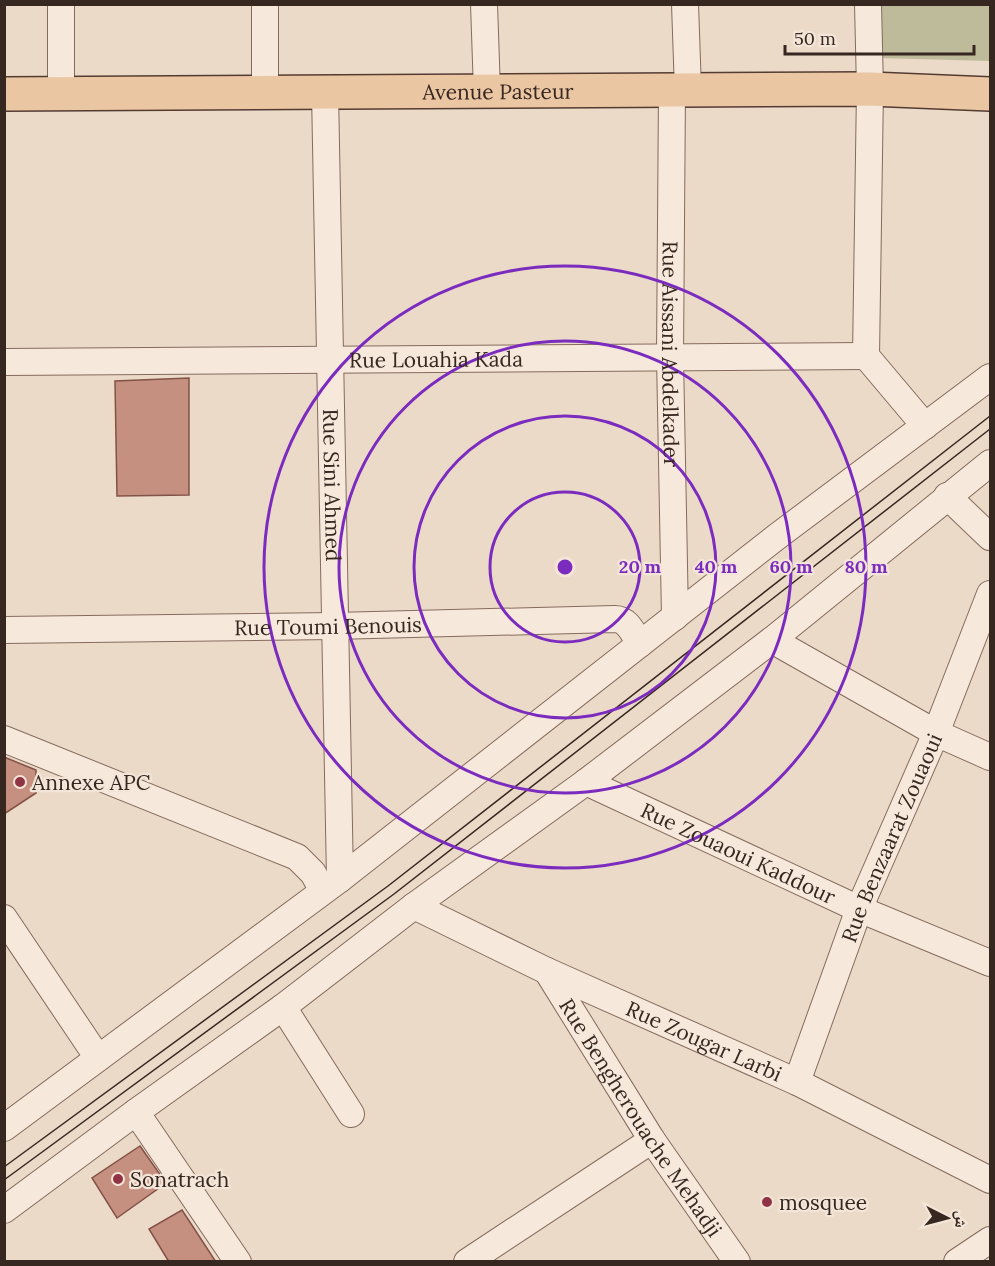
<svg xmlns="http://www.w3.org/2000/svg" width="995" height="1266" viewBox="0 0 995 1266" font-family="Lora,'Noto Naskh Arabic',serif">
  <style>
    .cemetery { fill: #bebb9a }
    .building { fill: #c69081; stroke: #835246; stroke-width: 1.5 }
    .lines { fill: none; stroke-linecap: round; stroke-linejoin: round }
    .minor-casing { stroke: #856b5e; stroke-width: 28 }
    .major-casing { stroke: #543b32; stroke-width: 36 }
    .minor { stroke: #f6e8da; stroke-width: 26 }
    .major { stroke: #ebc6a3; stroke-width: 33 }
    .tram { stroke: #372721; stroke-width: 1.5 }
    .ring { fill: none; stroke: #7b2cbf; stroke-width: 3 }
    .poi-dot { fill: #903345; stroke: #f3e5d7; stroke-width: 2 }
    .labels { text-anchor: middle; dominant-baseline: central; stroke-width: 4.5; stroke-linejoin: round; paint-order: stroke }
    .street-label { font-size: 21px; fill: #372721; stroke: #f3e5d7 }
    .poi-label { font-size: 21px; fill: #372721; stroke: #f3e5d7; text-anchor: start }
    .centre { fill: #7b2cbf; stroke: #f3e5d7; stroke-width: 3 }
    .ring-label { font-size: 18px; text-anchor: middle; font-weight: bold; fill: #7b2cbf; stroke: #f3e5d7; stroke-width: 4.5; stroke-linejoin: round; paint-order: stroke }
  </style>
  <rect width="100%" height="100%" fill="#ebdac8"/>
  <path class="cemetery" d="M877 5H990V61L878 58Z"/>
  <g class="building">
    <path d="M189 378V495L117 496 115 381Z"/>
    <path d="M4 757 36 770V793L4 814Z"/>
    <path d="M140 1146 166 1183 117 1218 92 1178Z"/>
    <path d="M182 1210 216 1262H169L149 1229Z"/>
  </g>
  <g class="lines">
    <g class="minor-casing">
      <g id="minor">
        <path d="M61 4V93"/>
        <path d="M484 4 487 91"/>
        <path d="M685 4 688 90"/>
        <path d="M868 4 870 89 866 356 925 426"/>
        <path id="s1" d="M672 90 670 357 675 617"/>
        <path d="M265 92V4"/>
        <path id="s2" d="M325 92 340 879"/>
        <path id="s3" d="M4 362 866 356"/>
        <path d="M947 496 990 537"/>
        <path id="s4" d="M4 630 334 626 615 619C628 619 633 633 640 644"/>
        <path d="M772 640 936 733 990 757"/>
        <path d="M4 739 297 857 313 873 323 891"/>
        <path id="s5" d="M586 782 859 909 990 963"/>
        <path id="s6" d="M414 906 547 971 797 1082 990 1180"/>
        <path d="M4 918 98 1058"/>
        <path id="s7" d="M547 971 652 1140 737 1262"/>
        <path d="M283 1007 351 1114"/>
        <path id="s8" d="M797 1082 859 909 936 733 990 594"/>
        <path d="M136 1112 238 1262"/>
        <path d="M4 1128 340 879 779 535 990 377"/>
        <path d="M4 1210 136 1112 283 1007 414 906 586 782 772 640 990 463"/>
        <path d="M467 1262 652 1140"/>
        <path d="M957 1262 990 1240"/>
      </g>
    </g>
    <g class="major-casing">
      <g id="major">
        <path id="s9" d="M4 94 870 89 990 94"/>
      </g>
    </g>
    <use href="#minor" class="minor"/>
    <use href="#major" class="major"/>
    <g class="tram">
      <path d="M4 1167 388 886 990 416"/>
      <path d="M4 1180 394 894 990 429"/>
    </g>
  </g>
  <g class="ring">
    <circle cx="565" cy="567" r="75"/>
    <circle cx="565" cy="567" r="151"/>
    <circle cx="565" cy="567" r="226"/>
    <circle cx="565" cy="567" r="301"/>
  </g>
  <g class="poi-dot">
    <circle cx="20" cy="782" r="6"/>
    <circle cx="118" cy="1179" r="6"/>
    <circle cx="767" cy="1202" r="6"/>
  </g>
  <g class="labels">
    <g class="street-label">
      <text stroke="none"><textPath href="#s9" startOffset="494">Avenue Pasteur</textPath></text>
      <text stroke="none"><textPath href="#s1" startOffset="264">Rue Aissani Abdelkader</textPath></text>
      <text stroke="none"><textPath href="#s3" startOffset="432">Rue Louahia Kada</textPath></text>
      <text stroke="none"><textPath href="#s2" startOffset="393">Rue Sini Ahmed</textPath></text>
      <text stroke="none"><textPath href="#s4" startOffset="324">Rue Toumi Benouis</textPath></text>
      <text stroke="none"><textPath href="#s8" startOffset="262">Rue Benzaarat Zouaoui</textPath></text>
      <text stroke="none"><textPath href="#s5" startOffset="168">Rue Zouaoui Kaddour</textPath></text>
      <text stroke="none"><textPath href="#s6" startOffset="320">Rue Zougar Larbi</textPath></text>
      <text stroke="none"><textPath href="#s7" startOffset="174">Rue Bengherouache Mehadji</textPath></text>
    </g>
    <g class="poi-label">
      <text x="32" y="782">Annexe APC</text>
      <text x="130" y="1179">Sonatrach</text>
      <text x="779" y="1202">mosquee</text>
    </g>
  </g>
  <circle cx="565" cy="567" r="9" class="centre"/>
  <g class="ring-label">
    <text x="640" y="573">20 m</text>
    <text x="716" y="573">40 m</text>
    <text x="791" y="573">60 m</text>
    <text x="866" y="573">80 m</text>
  </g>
  <rect width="995" height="1266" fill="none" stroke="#372721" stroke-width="12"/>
  <g transform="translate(947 1218) rotate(96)" stroke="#f3e5d7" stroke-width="4.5" paint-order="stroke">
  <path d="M0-4.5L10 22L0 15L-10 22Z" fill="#372721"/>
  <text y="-9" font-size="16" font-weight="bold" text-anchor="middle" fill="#372721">ش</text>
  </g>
  <path d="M785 45v9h189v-9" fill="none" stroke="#372721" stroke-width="3"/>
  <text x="794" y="45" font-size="18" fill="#372721" stroke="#f3e5d7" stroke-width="4.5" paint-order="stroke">50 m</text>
</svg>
